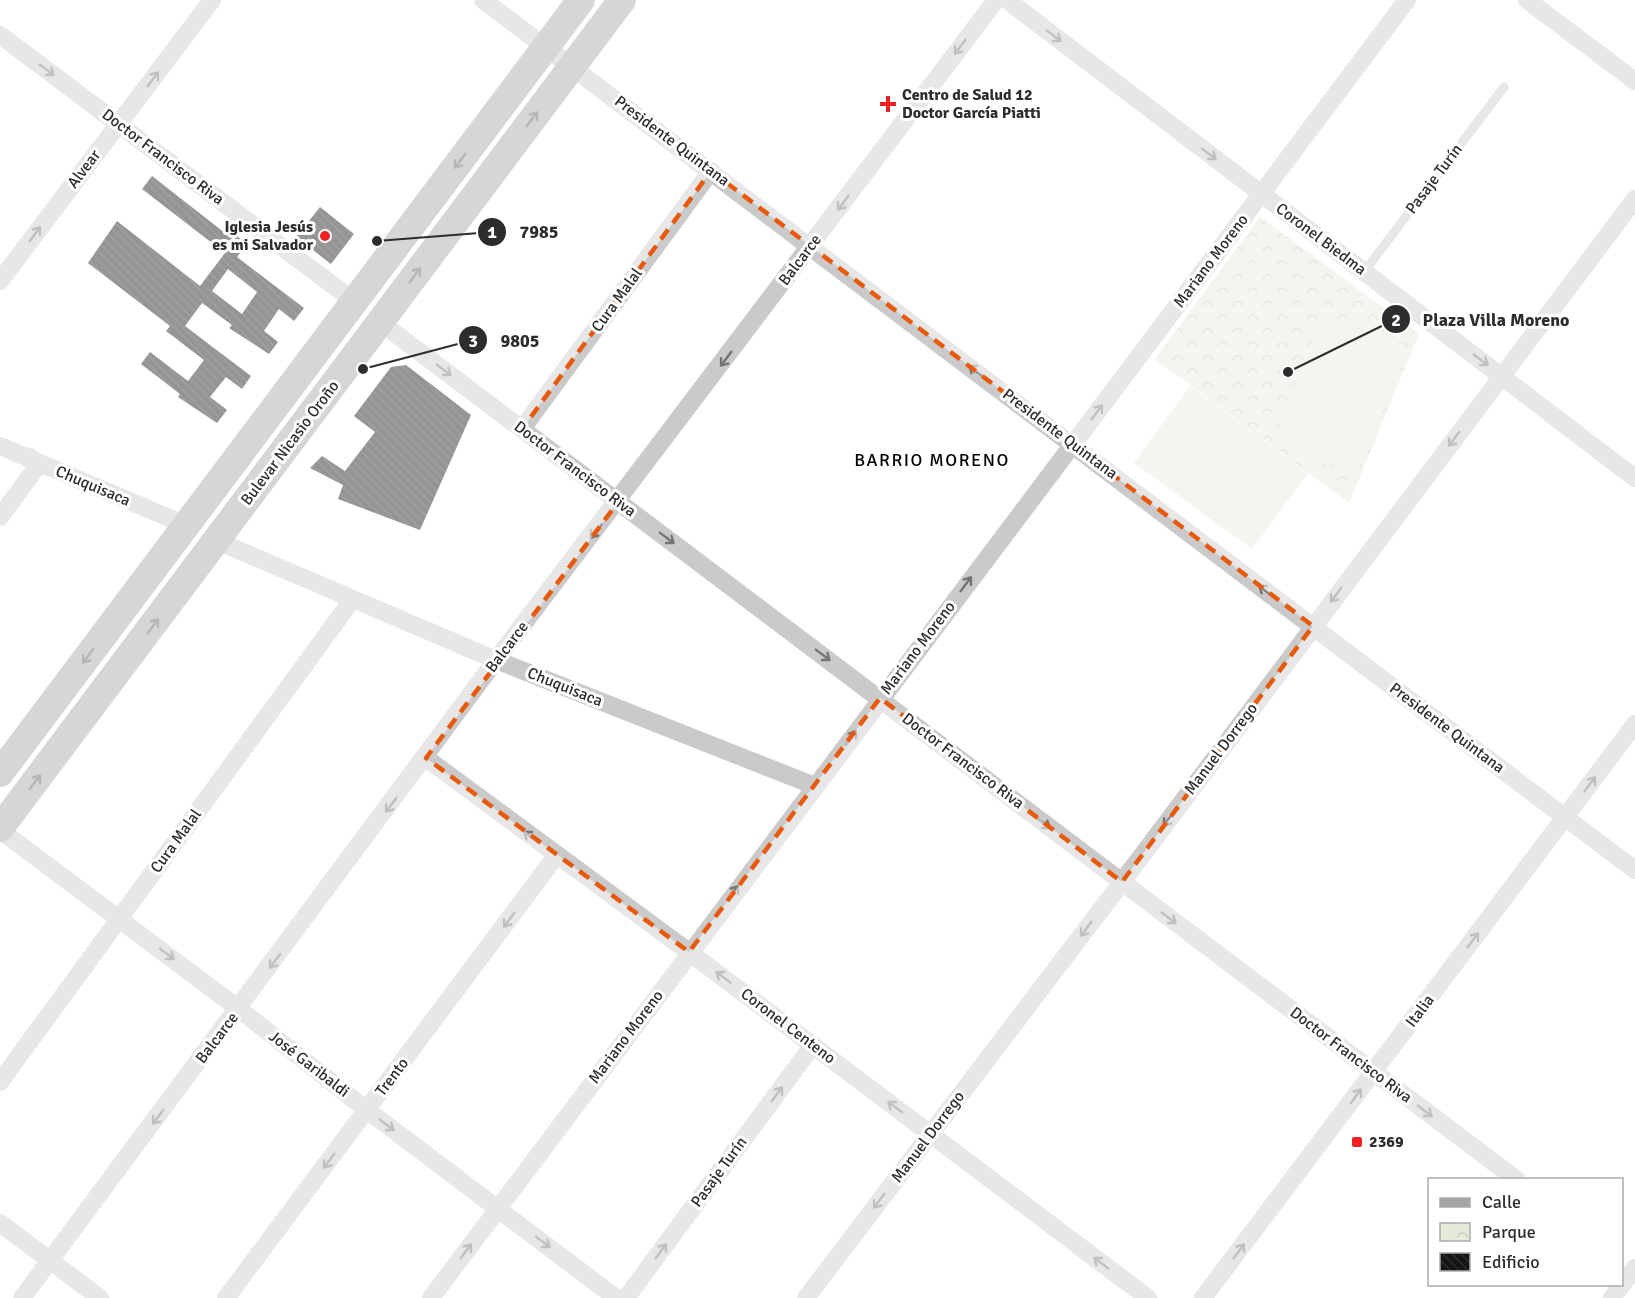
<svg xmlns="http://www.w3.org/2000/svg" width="1635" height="1298" viewBox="0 0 1635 1298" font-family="Signika,sans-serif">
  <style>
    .park { fill: url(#park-crowns) }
    .garden { fill: #e2ecd9 }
    .building { fill: url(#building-back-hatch); fill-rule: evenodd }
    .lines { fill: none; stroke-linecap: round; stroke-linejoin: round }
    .lane { stroke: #cacaca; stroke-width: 9 }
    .street { stroke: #cacaca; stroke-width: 18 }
    .primary { stroke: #a5a5a5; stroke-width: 28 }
    .oneway { stroke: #747474 }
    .oneway2 { stroke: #5d5d5d }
    .marked { fill: none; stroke: #e8590c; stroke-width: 4.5; stroke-dasharray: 12 8; stroke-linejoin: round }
    .poi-dot { fill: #f22121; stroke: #fff; stroke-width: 2 }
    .labels { text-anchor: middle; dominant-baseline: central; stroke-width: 6; stroke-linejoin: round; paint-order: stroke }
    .poi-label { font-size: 16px; font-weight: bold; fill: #2d2d2d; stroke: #fff; text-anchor: start }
    .street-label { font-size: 16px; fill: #2d2d2d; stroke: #fff }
    .neighbourhood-label { font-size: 18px; letter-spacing: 1.5px; fill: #000; stroke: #fff }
    .leader { fill: none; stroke: #2d2d2d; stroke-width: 2 }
    .callout-dot { fill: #2d2d2d; stroke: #fff; stroke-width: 2 }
    .mark-label { font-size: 18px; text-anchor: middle; font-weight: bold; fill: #fff }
    .callout-label { font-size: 18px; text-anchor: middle; font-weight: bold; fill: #2d2d2d; stroke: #fff; stroke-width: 6; stroke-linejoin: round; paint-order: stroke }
  </style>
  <defs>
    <pattern id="park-crowns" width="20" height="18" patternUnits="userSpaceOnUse" patternTransform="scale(1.5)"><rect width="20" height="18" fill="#e2ecd9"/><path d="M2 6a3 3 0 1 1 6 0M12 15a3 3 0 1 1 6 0" fill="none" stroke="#c2cbbb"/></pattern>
    <pattern id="building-back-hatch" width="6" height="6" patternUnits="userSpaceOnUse" patternTransform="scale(1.5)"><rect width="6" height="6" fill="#141414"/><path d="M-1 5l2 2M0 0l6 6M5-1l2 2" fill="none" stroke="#2e2e2e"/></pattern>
  </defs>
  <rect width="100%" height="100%" fill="#fff"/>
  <path class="park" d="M1260 217 1419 334 1349 503 1155 359Z"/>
  <g class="garden">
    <path d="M1325 315 1408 349 1356 475 1273 441Z"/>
    <path d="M1190 386 1308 473 1252 549 1134 463Z"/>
  </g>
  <g class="building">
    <path d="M152 176 234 240 237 236 247 244 237 257 304 308 294 321 279 309 264 331 278 342 269 354 229 328 232 325 202 303 185 326 251 376 242 389 226 377 210 397 227 410 217 423 178 397 180 394 141 364 150 352 188 381 204 360 166 331 170 326 88 263 117 221 200 286 225 253 142 189ZM228 269 257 292 242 314 212 291Z"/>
    <path d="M320 207 354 234 331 264 296 237Z"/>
    <path d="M406 365 471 415 420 530 338 499 343 485 310 468 322 456 345 471 375 432 354 416 391 367Z"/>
  </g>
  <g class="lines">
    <path class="lane" d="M1364 272 1504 87"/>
    <g class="street">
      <path d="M483 0 1635 870"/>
      <path d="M1007 0 1635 478"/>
      <path d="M1527 0 1635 81"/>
      <path d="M0 35 354 301"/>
      <path d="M0 281 212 0"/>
      <path d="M380 322 1517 1180"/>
      <path d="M522 429 711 171"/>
      <path d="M0 446 186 525"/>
      <path d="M0 517 39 464 30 457"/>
      <path d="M217 541 496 660 815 786"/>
      <path d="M426 758 689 952 1148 1298"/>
      <path d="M0 830 239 1009 367 1110 616 1298"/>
      <path d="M0 1082 352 600"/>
      <path d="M0 1223 100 1298"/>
      <path d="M22 1298 496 660 996 0"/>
      <path d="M226 1298 556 856"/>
      <path d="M431 1298 1407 0"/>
      <path d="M626 1298 813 1045"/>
      <path d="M806 1298 1122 882 1635 199"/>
      <path d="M1203 1298 1635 724"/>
      <path d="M1612 1298 1635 1268"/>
    </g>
    <g class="primary">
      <path d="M0 773 581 0"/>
      <path d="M0 828 622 0"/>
    </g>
  </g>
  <defs><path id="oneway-shaft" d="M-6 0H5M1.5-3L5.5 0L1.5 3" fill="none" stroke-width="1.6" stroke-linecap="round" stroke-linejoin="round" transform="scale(1.5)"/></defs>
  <g class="oneway">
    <use href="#oneway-shaft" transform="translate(1054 36) rotate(37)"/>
    <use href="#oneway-shaft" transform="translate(960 47) rotate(127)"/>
    <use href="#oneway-shaft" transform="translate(47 70) rotate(37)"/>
    <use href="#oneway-shaft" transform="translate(153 79) rotate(-53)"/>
    <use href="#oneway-shaft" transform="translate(1209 154) rotate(37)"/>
    <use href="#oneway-shaft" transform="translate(843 203) rotate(127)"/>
    <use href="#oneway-shaft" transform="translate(35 234) rotate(-53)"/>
    <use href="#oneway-shaft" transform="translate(726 359) rotate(127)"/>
    <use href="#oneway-shaft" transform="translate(1481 360) rotate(37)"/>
    <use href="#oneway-shaft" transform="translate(444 370) rotate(37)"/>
    <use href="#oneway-shaft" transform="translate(976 371) rotate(-143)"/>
    <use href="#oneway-shaft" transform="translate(1097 412) rotate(-53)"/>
    <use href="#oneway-shaft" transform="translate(1454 439) rotate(127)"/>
    <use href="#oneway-shaft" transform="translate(596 531) rotate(128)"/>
    <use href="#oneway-shaft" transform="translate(667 538) rotate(37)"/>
    <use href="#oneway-shaft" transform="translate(966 584) rotate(-53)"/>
    <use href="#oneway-shaft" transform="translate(1266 591) rotate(-143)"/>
    <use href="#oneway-shaft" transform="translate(1336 595) rotate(127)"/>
    <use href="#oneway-shaft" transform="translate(823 655) rotate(37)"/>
    <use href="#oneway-shaft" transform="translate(851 738) rotate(-54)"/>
    <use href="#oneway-shaft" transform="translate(1590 784) rotate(-53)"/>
    <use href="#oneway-shaft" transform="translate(391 805) rotate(127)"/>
    <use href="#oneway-shaft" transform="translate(1169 819) rotate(127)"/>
    <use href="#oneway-shaft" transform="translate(1043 823) rotate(37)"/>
    <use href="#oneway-shaft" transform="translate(531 837) rotate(-143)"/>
    <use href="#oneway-shaft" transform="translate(733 893) rotate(-53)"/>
    <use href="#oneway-shaft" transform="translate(1169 918) rotate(37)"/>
    <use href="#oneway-shaft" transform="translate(509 920) rotate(127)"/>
    <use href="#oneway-shaft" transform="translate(1086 929) rotate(127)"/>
    <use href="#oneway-shaft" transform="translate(1473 940) rotate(-53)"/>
    <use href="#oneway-shaft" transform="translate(167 954) rotate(37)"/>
    <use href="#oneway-shaft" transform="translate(275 961) rotate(127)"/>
    <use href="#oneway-shaft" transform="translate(723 977) rotate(-143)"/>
    <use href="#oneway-shaft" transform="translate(777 1094) rotate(-54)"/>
    <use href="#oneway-shaft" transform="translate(1356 1096) rotate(-53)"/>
    <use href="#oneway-shaft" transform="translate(895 1107) rotate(-143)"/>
    <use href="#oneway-shaft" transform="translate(1425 1111) rotate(37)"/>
    <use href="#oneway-shaft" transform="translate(158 1117) rotate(127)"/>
    <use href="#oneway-shaft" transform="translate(387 1125) rotate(37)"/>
    <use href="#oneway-shaft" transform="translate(329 1161) rotate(127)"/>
    <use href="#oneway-shaft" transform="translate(879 1201) rotate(127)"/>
    <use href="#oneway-shaft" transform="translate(543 1242) rotate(37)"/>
    <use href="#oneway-shaft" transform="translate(466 1251) rotate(-53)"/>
    <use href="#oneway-shaft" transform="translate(661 1251) rotate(-54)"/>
    <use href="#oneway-shaft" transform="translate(1239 1251) rotate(-53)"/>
    <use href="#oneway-shaft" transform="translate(1101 1263) rotate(-143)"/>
  </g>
  <g class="oneway2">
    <use href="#oneway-shaft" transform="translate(532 119) rotate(-53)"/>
    <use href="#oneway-shaft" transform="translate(460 161) rotate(127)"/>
    <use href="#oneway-shaft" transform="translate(415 275) rotate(-53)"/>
    <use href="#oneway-shaft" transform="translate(153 626) rotate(-53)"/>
    <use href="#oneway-shaft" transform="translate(88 656) rotate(127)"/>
    <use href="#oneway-shaft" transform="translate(35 782) rotate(-53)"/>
  </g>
  <path d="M0 0H1635V1298H0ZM711 171 1313 626 1122 882 880 698 689 952 426 758 619 501 522 429Z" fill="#fff" fill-opacity=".55" fill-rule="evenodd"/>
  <path class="marked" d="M711 171 1313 626 1122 882 880 698 689 952 426 758 619 501 522 429Z"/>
  <g class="poi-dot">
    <path d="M885 95h6v6h6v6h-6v6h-6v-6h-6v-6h6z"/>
    <circle cx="325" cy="236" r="6"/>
    <rect x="1351" y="1136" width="12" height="12" rx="3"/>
  </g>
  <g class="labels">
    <g class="poi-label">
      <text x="902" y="95">Centro de Salud 12<tspan x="902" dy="18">Doctor García Piatti</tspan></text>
      <text x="313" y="227" text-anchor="end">Iglesia Jesús<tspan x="313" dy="18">es mi Salvador</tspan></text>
      <text x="1369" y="1142">2369</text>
    </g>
    <g class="street-label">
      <text transform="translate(672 141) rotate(37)">Presidente Quintana</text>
      <text transform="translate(163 157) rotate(37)">Doctor Francisco Riva</text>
      <text transform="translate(84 169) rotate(-53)">Alvear</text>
      <text transform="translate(1434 179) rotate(-53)">Pasaje Turín</text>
      <text transform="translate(1321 239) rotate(37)">Coronel Biedma</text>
      <text transform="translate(800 260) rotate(-53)">Balcarce</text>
      <text transform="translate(1211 261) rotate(-53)">Mariano Moreno</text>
      <text transform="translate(617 300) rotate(-54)">Cura Malal</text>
      <text transform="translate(1060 434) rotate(37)">Presidente Quintana</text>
      <text transform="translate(290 443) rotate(-53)">Bulevar Nicasio Oroño</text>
      <text transform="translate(575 469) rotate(37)">Doctor Francisco Riva</text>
      <text transform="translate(93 486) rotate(23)">Chuquisaca</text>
      <text transform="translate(507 647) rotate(-53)">Balcarce</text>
      <text transform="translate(918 648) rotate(-53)">Mariano Moreno</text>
      <text transform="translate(565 687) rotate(22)">Chuquisaca</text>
      <text transform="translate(1447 728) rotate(37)">Presidente Quintana</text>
      <text transform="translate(1221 749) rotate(-53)">Manuel Dorrego</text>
      <text transform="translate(963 761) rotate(37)">Doctor Francisco Riva</text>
      <text transform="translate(176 841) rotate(-54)">Cura Malal</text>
      <text transform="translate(1420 1011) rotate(-53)">Italia</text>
      <text transform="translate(788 1026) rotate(37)">Coronel Centeno</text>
      <text transform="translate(626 1037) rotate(-53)">Mariano Moreno</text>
      <text transform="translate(217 1038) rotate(-53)">Balcarce</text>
      <text transform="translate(1351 1055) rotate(37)">Doctor Francisco Riva</text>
      <text transform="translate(309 1064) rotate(38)">José Garibaldi</text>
      <text transform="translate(392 1077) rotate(-53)">Trento</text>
      <text transform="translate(928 1137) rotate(-53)">Manuel Dorrego</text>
      <text transform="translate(719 1172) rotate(-54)">Pasaje Turín</text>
    </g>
    <g class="neighbourhood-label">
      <text x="932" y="460">BARRIO MORENO</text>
    </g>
  </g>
  <path class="leader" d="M377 241L492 232M1288 372L1396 319M363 369L473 340"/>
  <g class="callout-dot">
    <circle cx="377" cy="241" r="6"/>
    <circle cx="1288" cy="372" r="6"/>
    <circle cx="363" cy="369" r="6"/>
    <circle cx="492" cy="232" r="15"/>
    <circle cx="1396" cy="319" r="15"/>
    <circle cx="473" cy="340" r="15"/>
  </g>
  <g class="mark-label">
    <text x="492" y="238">1</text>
    <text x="1396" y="326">2</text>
    <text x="473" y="347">3</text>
  </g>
  <g class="callout-label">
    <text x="539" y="238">7985</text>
    <text x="1496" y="326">Plaza Villa Moreno</text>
    <text x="520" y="347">9805</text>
  </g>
  <rect x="1428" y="1178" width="195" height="108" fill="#ffffff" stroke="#ababab" stroke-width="1.5"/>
  <rect x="1440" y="1198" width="30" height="9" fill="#a5a5a5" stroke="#ababab" stroke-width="1.5"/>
  <text x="1482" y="1208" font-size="18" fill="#2d2d2d">Calle</text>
  <rect x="1440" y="1223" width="30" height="18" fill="url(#park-crowns)" stroke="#ababab" stroke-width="1.5"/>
  <text x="1482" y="1238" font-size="18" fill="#2d2d2d">Parque</text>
  <rect x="1440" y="1253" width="30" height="18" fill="url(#building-back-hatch)" stroke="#ababab" stroke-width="1.5"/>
  <text x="1482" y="1268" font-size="18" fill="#2d2d2d">Edificio</text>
</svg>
